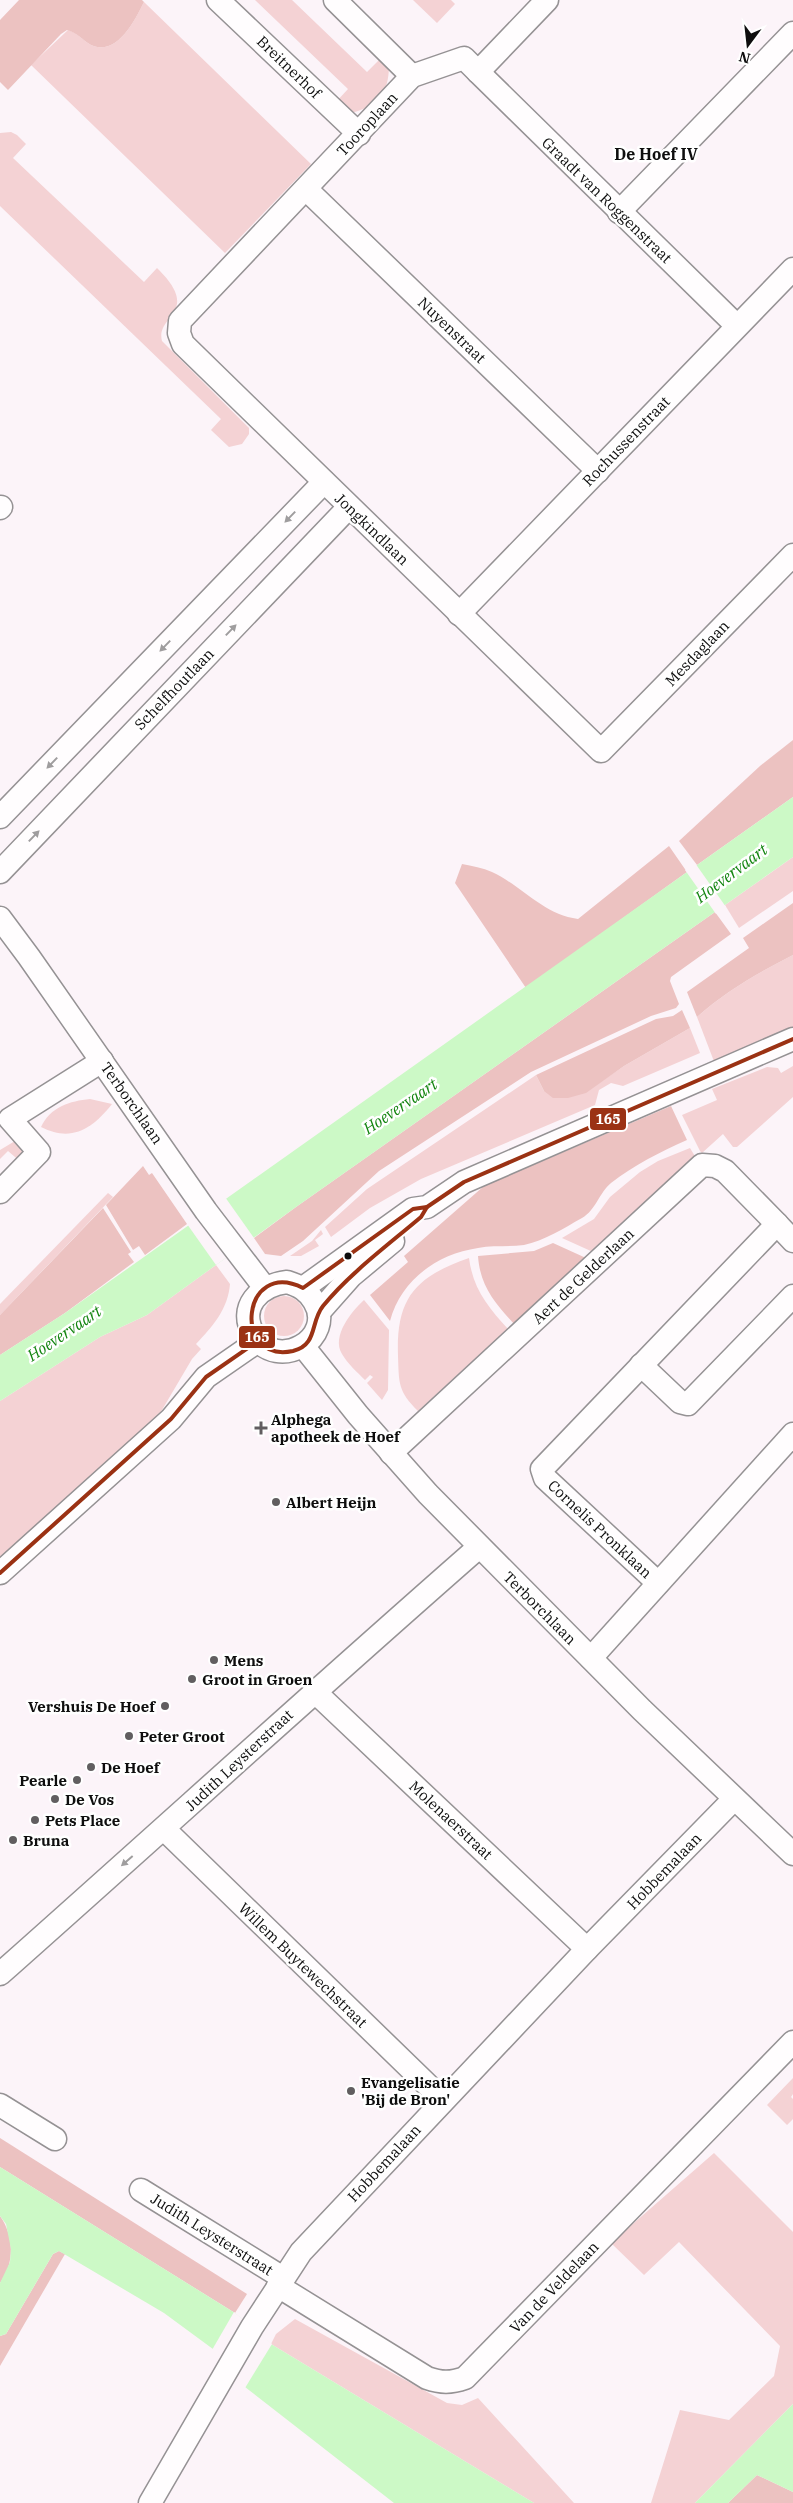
<svg xmlns="http://www.w3.org/2000/svg" width="793" height="2503" viewBox="0 0 793 2503" font-family="'IBM Plex Serif',serif">
  <style>
    .green { fill: #f4d2d4 }
    .forest { fill: #ecc2c1 }
    .water { fill: #ccf9c6 }
    .pier { fill: #fcf4f9 }
    .lines { fill: none; stroke-linecap: round; stroke-linejoin: round }
    .minor-casing { stroke: #959294; stroke-width: 25 }
    .minor { stroke: #fffdfe; stroke-width: 22 }
    .bus-1-casing { stroke: #fff; stroke-width: 8 }
    .bus-1 { stroke: #9b3214; stroke-width: 4 }
    .oneway { fill: #9f9d9e }
    .bus-dot { fill: #0e0e0e; stroke: #fff; stroke-width: 2 }
    .poi-dot { fill: #615e60; stroke: #fff; stroke-width: 2 }
    .labels { text-anchor: middle; dominant-baseline: central; stroke-width: 5; stroke-linejoin: round; paint-order: stroke }
    .street-label { font-size: 15px; fill: #0e0e0e; stroke: #fff }
    .poi-label { font-size: 15px; font-weight: bold; fill: #0e0e0e; stroke: #fff; text-anchor: start }
    .neighbourhood-label { font-size: 16px; font-weight: bold; fill: #0e0e0e; stroke: #fff }
    .water-label { font-size: 16px; font-style: italic; fill: #11840e; stroke: #fff }
    .line-badge { stroke: #fff; stroke-width: 2 }
    .badge-label { font-size: 14px; text-anchor: middle; font-weight: bold; fill: #fff }
  </style>
  <rect width="100%" height="100%" fill="#fcf4f9"/>
  <g class="green">
    <path d="M255 0H292L367 72 382 57 389 65C389 94 377 107 348 114L336 102 348 89Z"/>
    <path d="M413 0H451L455 4 437 23Z"/>
    <path d="M144 2 311 164 225 253 31 65 68 30C78 33 82 40 91 45 117 57 135 20 144 2Z"/>
    <path d="M11 132 17 135 26 144 13 158 144 282 157 268C203 313 155 315 162 341L249 428V434L242 444 229 447 211 430 221 419 0 206V133Z"/>
    <path d="M793 857V891L739 928 725 905Z"/>
    <path d="M793 955V1029L715 1064 697 1017C726 991 758 973 793 955Z"/>
    <path d="M690 1028 700 1053 623 1086 611 1083 599 1090 595 1105 421 1179 370 1208 331 1237 325 1227 367 1189 536 1075 544 1091 586 1092 624 1066Z"/>
    <path d="M793 1066V1097L737 1147H733L723 1134 702 1153 700 1151 682 1115 717 1100 712 1089 767 1067 778 1068 781 1073Z"/>
    <path d="M90 1099 112 1104C93 1128 72 1143 41 1127 50 1107 70 1101 90 1099Z"/>
    <path d="M15 1141 29 1155 22 1163 8 1151 0 1159V1150Z"/>
    <path d="M690 1148 696 1158 593 1252 562 1238 594 1219 610 1197 640 1172 658 1161Z"/>
    <path d="M108 1193 113 1197 0 1315V1304Z"/>
    <path d="M321 1230 323 1234 315 1240 319 1246 301 1256H290L312 1241Z"/>
    <path d="M469 1258C473 1289 488 1307 508 1329L418 1411C398 1391 399 1384 398 1356 396 1298 415 1277 469 1258Z"/>
    <path d="M216 1265 230 1284C228 1309 213 1326 196 1344L201 1349 192 1359 159 1415 0 1558V1401L100 1337 147 1315Z"/>
    <circle cx="284" cy="1316" r="20"/>
    <path d="M364 1300 389 1330 388 1390 382 1400 367 1383 373 1377 370 1375 365 1380C357 1372 347 1363 342 1354 331 1336 352 1311 364 1300Z"/>
    <path d="M793 2078V2094L791 2097 793 2099V2119L787 2125 767 2105Z"/>
    <path d="M714 2153 793 2232V2404L695 2503H651L680 2410 729 2420 774 2376 780 2346 679 2242 644 2275 611 2243Z"/>
    <path d="M295 2319 447 2403 462 2405 478 2398 574 2503H534L271 2344 276 2334Z"/>
  </g>
  <g class="forest">
    <path d="M19 0H142L144 2C135 20 117 57 91 45 82 40 78 33 67 30L61 34 8 90 0 82V20Z"/>
    <path d="M793 740V797L697 865 679 841 760 766Z"/>
    <path d="M669 846 687 872 526 988 455 883 462 864C472 866 483 868 492 872 522 886 544 915 578 919Z"/>
    <path d="M793 903V955C758 973 726 991 697 1017L687 992 749 948 743 938Z"/>
    <path d="M715 912 731 934 671 977 670 981 679 1004 676 1008 651 1016 531 1072 379 1171 303 1241 281 1256 265 1254 254 1238 296 1207Z"/>
    <path d="M682 1010 690 1028 624 1066 586 1093 568 1098H553L544 1091 536 1075 656 1019 673 1016Z"/>
    <path d="M671 1106 687 1140C660 1152 634 1165 611 1183 599 1193 596 1210 582 1218 564 1228 544 1241 524 1245 509 1247 493 1245 478 1248 437 1254 401 1280 390 1321L370 1295 408 1262 404 1256 484 1186Z"/>
    <path d="M143 1166 149 1175 152 1173 187 1224 145 1255 139 1246 133 1250 106 1205Z"/>
    <path d="M103 1208 131 1252 128 1254 134 1262 65 1313 0 1355V1315Z"/>
    <path d="M553 1243 586 1258 514 1324C495 1303 480 1286 478 1256L534 1251Z"/>
    <path d="M0 2138 247 2294 235 2313 0 2167Z"/>
    <path d="M0 2216C14 2236 15 2263 0 2283Z"/>
    <path d="M59 2251 65 2254 0 2366V2336L6 2334 53 2254Z"/>
    <path d="M757 2475 793 2492V2503H728Z"/>
  </g>
  <g class="water">
    <path d="M793 797V857L296 1207 147 1315 100 1337 0 1401V1355L65 1313Z"/>
    <path d="M0 2167 235 2313 271 2344 534 2503H394L245 2387 217 2352 164 2313 59 2251 53 2254 6 2334 0 2336V2283L10 2262 11 2249 6 2224 0 2216Z"/>
    <path d="M793 2404V2492L757 2475 728 2503H695Z"/>
  </g>
  <g class="pier">
    <path d="M695 863 726 907 716 914 685 870Z"/>
    <path d="M225 1197 254 1238 216 1265 187 1224Z"/>
    <path d="M234 2312 272 2344 245 2388 212 2350Z"/>
  </g>
  <g class="lines">
    <g class="minor-casing">
      <g id="minor">
        <path d="M218 0 359 134"/>
        <path d="M335 0 412 76"/>
        <path d="M547 0 478 72 464 58 412 76 180 321 179 333 183 344 601 751 793 555"/>
        <path d="M478 72 736 325"/>
        <path d="M306 189 598 471"/>
        <path d="M619 212 793 33"/>
        <path d="M0 508 1 507"/>
        <path d="M459 614 793 269"/>
        <path d="M0 817 324 482"/>
        <path d="M0 872 349 507"/>
        <path d="M0 918 29 957 206 1211 265 1288"/>
        <path d="M0 1192 39 1152 10 1119 102 1061"/>
        <path d="M287 1282C300 1286 307 1290 314 1301 337 1338 277 1373 254 1335 237 1307 260 1285 287 1282Z"/>
        <path d="M303 1288 413 1209 427 1207 464 1182 793 1039"/>
        <path d="M320 1311 351 1276 393 1241"/>
        <path d="M303 1346 358 1415 428 1494 642 1710 793 1854"/>
        <path d="M641 1365 680 1402 688 1404 793 1296"/>
        <path d="M391 1453 702 1165 715 1166 725 1171 777 1224"/>
        <path d="M0 1573 171 1419 206 1377 258 1341"/>
        <path d="M658 1583 545 1478 542 1469 777 1224 793 1241"/>
        <path d="M591 1658 793 1434"/>
        <path d="M314 1691 587 1949"/>
        <path d="M164 1829 443 2100"/>
        <path d="M0 1974C160 1832 318 1688 479 1547"/>
        <path d="M0 2105 55 2139"/>
        <path d="M141 2190 283 2278"/>
        <path d="M278 2286 427 2378C441 2383 451 2383 465 2378L793 2042"/>
        <path d="M150 2503 252 2327 301 2252 587 1949 734 1799"/>
      </g>
    </g>
    <use href="#minor" class="minor"/>
    <g class="bus-1-casing">
      <g id="bus-1">
        <path d="M427 1207 421 1217C388 1245 350 1273 323 1306 310 1322 318 1345 293 1351 231 1364 242 1257 303 1288L413 1209Z"/>
        <path d="M427 1207 464 1182 793 1039"/>
        <path d="M0 1573 171 1419 206 1377 258 1341"/>
      </g>
    </g>
    <use href="#bus-1" class="bus-1"/>
  </g>
  <defs><path id="oneway-solid" d="M-6-.8H1V-3.2L6.5 0L1 3.2V.8H-6Z" transform="scale(1.25)"/></defs>
  <g class="oneway">
    <use href="#oneway-solid" transform="translate(290 517) rotate(134)"/>
    <use href="#oneway-solid" transform="translate(231 630) rotate(-46)"/>
    <use href="#oneway-solid" transform="translate(165 646) rotate(134)"/>
    <use href="#oneway-solid" transform="translate(52 763) rotate(134)"/>
    <use href="#oneway-solid" transform="translate(34 836) rotate(-46)"/>
    <use href="#oneway-solid" transform="translate(127 1861) rotate(139)"/>
  </g>
  <circle class="bus-dot" cx="348" cy="1256" r="4.5"/>
  <g class="poi-dot">
    <path d="M258.5 1420.5h5v5h5v5h-5v5h-5v-5h-5v-5h5z"/>
    <circle cx="276" cy="1502" r="5"/>
    <circle cx="214" cy="1660" r="5"/>
    <circle cx="192" cy="1679" r="5"/>
    <circle cx="165" cy="1706" r="5"/>
    <circle cx="129" cy="1736" r="5"/>
    <circle cx="91" cy="1767" r="5"/>
    <circle cx="77" cy="1780" r="5"/>
    <circle cx="55" cy="1799" r="5"/>
    <circle cx="35" cy="1820" r="5"/>
    <circle cx="13" cy="1840" r="5"/>
    <circle cx="351" cy="2091" r="5"/>
  </g>
  <g class="labels">
    <g class="street-label">
      <text transform="translate(289 67) rotate(44)">Breitnerhof</text>
      <text transform="translate(367 124) rotate(-47)">Tooroplaan</text>
      <text transform="translate(607 200) rotate(44)">Graadt van Roggenstraat</text>
      <text transform="translate(452 330) rotate(44)">Nuyenstraat</text>
      <text transform="translate(626 441) rotate(-46)">Rochussenstraat</text>
      <text transform="translate(372 529) rotate(44)">Jongkindlaan</text>
      <text transform="translate(697 653) rotate(-46)">Mesdaglaan</text>
      <text transform="translate(174 689) rotate(-46)">Schelfhoutlaan</text>
      <text transform="translate(132 1103) rotate(55)">Terborchlaan</text>
      <text transform="translate(583 1276) rotate(-43)">Aert de Gelderlaan</text>
      <text transform="translate(600 1529) rotate(43)">Cornelis Pronklaan</text>
      <text transform="translate(540 1608) rotate(45)">Terborchlaan</text>
      <text transform="translate(239 1760) rotate(-43)">Judith Leysterstraat</text>
      <text transform="translate(451 1820) rotate(43)">Molenaerstraat</text>
      <text transform="translate(664 1871) rotate(-46)">Hobbemalaan</text>
      <text transform="translate(303 1965) rotate(44)">Willem Buytewechstraat</text>
      <text transform="translate(384 2163) rotate(-47)">Hobbemalaan</text>
      <text transform="translate(212 2234) rotate(32)">Judith Leysterstraat</text>
      <text transform="translate(554 2287) rotate(-46)">Van de Veldelaan</text>
    </g>
    <g class="poi-label">
      <text x="271" y="1419">Alphega<tspan x="271" dy="17">apotheek de Hoef</tspan></text>
      <text x="286" y="1502">Albert Heijn</text>
      <text x="224" y="1660">Mens</text>
      <text x="202" y="1679">Groot in Groen</text>
      <text x="155" y="1706" text-anchor="end">Vershuis De Hoef</text>
      <text x="139" y="1736">Peter Groot</text>
      <text x="101" y="1767">De Hoef</text>
      <text x="67" y="1780" text-anchor="end">Pearle</text>
      <text x="65" y="1799">De Vos</text>
      <text x="45" y="1820">Pets Place</text>
      <text x="23" y="1840">Bruna</text>
      <text x="361" y="2082">Evangelisatie<tspan x="361" dy="17">'Bij de Bron'</tspan></text>
    </g>
    <g class="neighbourhood-label">
      <text x="656" y="154">De Hoef IV</text>
    </g>
    <g class="water-label">
      <text transform="translate(731 873) rotate(-37)">Hoevervaart</text>
      <text transform="translate(400 1106) rotate(-34)">Hoevervaart</text>
      <text transform="translate(64 1333) rotate(-34)">Hoevervaart</text>
    </g>
  </g>
  <g class="line-badge">
    <rect x="589" y="1107" width="38" height="24" rx="5" fill="#9b3214"/>
    <rect x="238" y="1325" width="38" height="24" rx="5" fill="#9b3214"/>
  </g>
  <g class="badge-label">
    <text x="608" y="1124">165</text>
    <text x="257" y="1342">165</text>
  </g>
  <g transform="translate(748 45) rotate(195)" stroke="#ffffff" stroke-width="4" paint-order="stroke">
  <path d="M0-4L9 19L0 12L-9 19Z" fill="#0e0e0e"/>
  <text y="-8" font-size="14" font-weight="bold" text-anchor="middle" fill="#0e0e0e">N</text>
  </g>
</svg>
